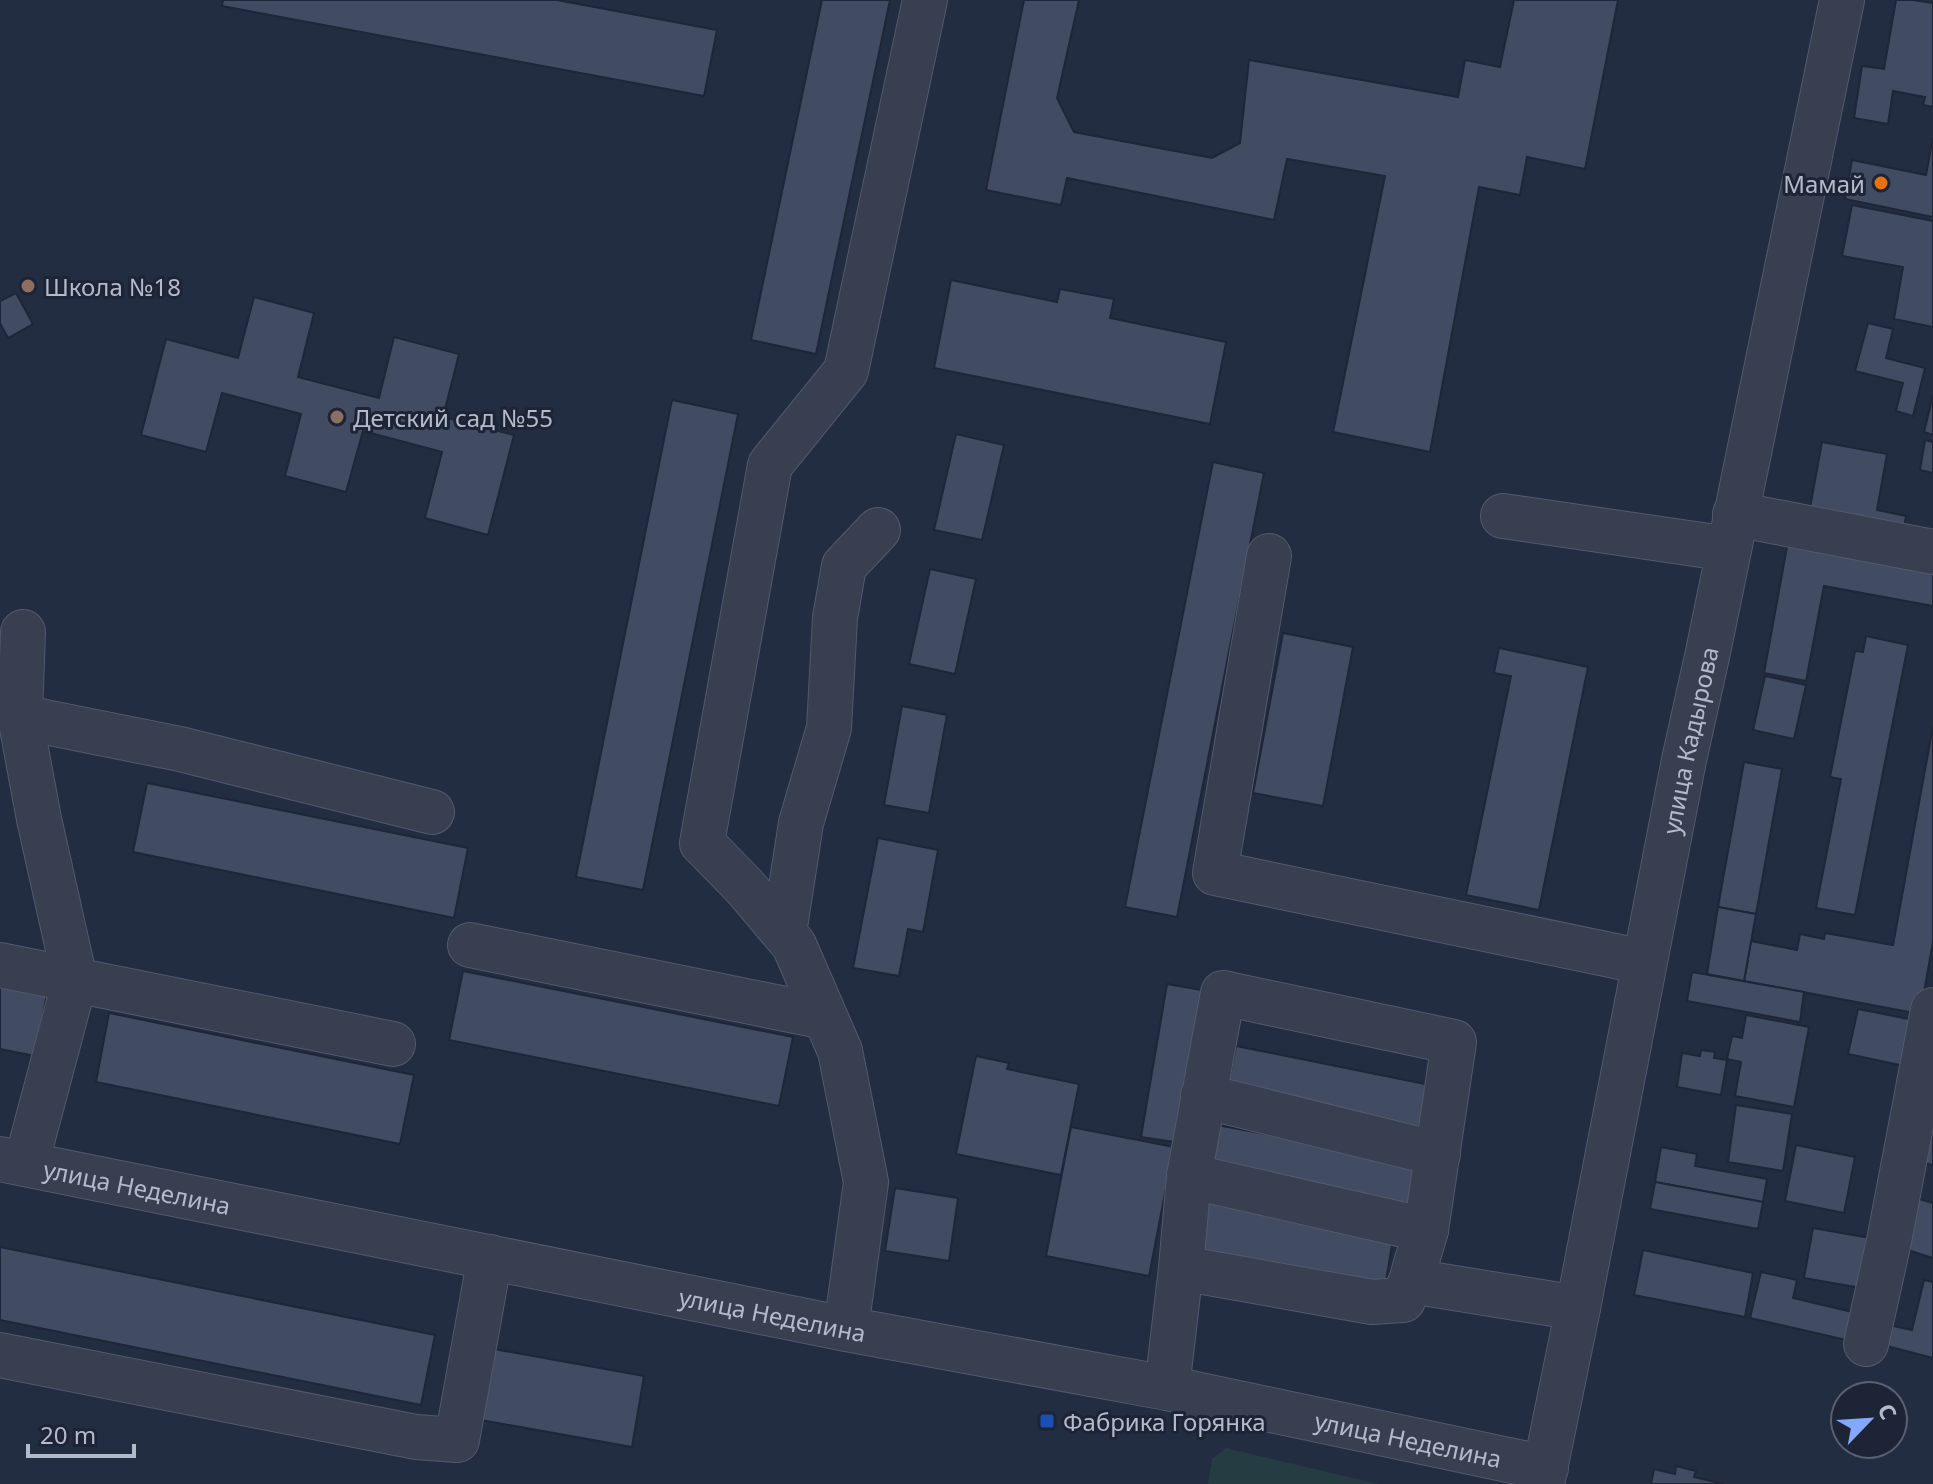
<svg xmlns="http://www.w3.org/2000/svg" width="1933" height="1484" viewBox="0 0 1933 1484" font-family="'Noto Sans',sans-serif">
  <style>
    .green { fill: #253c42 }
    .building { fill: #414c63; stroke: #1e2638; stroke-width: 2 }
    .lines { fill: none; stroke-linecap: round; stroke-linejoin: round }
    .minor-casing { stroke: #525a6b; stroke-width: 46 }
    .minor { stroke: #373f51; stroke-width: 44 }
    .food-dot { fill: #e8710a; stroke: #1c2436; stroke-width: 3 }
    .education-dot { fill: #8d6e63; stroke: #1c2436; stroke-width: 3 }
    .transit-dot { fill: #1a4fb4; stroke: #1c2436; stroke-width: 3 }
    .labels { text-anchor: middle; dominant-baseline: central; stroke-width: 6; stroke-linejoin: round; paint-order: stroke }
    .poi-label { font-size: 24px; fill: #b3bacb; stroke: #1c2436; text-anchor: start }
    .street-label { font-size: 24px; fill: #b3bacb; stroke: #1c2436 }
  </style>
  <rect width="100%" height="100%" fill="#232d41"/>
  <path class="green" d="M1226 1448 1378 1484H1208L1212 1459Z"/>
  <g class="building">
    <path d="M223 0H557L717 30 704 96 222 6Z"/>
    <path d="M822 0H890L816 354 751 340Z"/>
    <path d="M1024 0H1079L1057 98 1074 132 1212 158 1240 143 1249 60 1458 97 1465 60 1500 67 1514 0H1618L1585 169 1527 157 1520 195 1479 187 1430 452 1333 432 1385 176 1287 159 1274 220 1067 178 1061 205 986 190Z"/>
    <path d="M1896 0H1913L1933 3V107L1923 105 1925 97 1893 91 1888 124 1854 118 1862 66 1884 69Z"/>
    <path d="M1933 137V217L1845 199 1852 160 1926 175Z"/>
    <path d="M1852 205 1933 221V327L1894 319 1903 267 1842 256Z"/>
    <path d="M951 280 1057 302 1060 289 1114 299 1110 318 1226 342 1210 424 934 368Z"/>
    <path d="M16 293 33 324 8 338 0 323V301Z"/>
    <path d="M254 297 314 313 298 377 379 398 394 337 459 354 443 417 514 435 488 535 425 518 442 452 363 431 346 492 285 476 301 414 222 393 206 452 141 435 166 339 238 358Z"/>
    <path d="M1868 323 1893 329 1886 358 1925 368 1913 416 1896 411 1903 383 1855 371Z"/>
    <path d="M1933 395V435L1924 432Z"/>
    <path d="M672 400 738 414 643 890 576 877Z"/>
    <path d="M956 434 1004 445 982 540 934 530Z"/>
    <path d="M1925 440 1933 442V473L1920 470Z"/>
    <path d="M1822 442 1887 454 1877 510 1906 516 1902 541 1807 524Z"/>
    <path d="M1213 462 1264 473 1177 917 1125 907Z"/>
    <path d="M1789 536 1933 563V606L1824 586 1806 681 1764 673Z"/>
    <path d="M930 569 976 579 955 674 909 664Z"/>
    <path d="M1283 633 1353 647 1323 806 1253 793Z"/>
    <path d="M1866 636 1908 645 1855 915 1816 908 1841 779 1830 777 1855 651 1863 652Z"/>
    <path d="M1499 648 1588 667 1539 910 1466 895 1511 676 1494 673Z"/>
    <path d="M1765 676 1806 685 1794 739 1753 730Z"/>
    <path d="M902 706 947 715 929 813 884 805Z"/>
    <path d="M1933 726V942L1920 1014 1744 981 1751 941 1797 950 1800 934 1824 939 1825 933 1893 945Z"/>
    <path d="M1744 762 1782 769 1756 914 1718 907Z"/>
    <path d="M147 783 468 848 454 918 133 852Z"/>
    <path d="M878 838 938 850 923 932 908 929 899 976 853 968Z"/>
    <path d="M1718 907 1756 914 1744 981 1707 974Z"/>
    <path d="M463 971 793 1037 779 1106 449 1040Z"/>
    <path d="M1692 972 1804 992 1800 1022 1687 1001Z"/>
    <path d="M1167 984 1213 992 1187 1144 1141 1137Z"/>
    <path d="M0 985 47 994 35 1056 0 1049Z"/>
    <path d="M1858 1009 1924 1022 1914 1068 1848 1054Z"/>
    <path d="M109 1013 414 1075 400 1144 96 1082Z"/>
    <path d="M1746 1015 1809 1027 1794 1107 1735 1096 1741 1062 1727 1059 1732 1036 1742 1038Z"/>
    <path d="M1236 1046 1435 1086 1425 1134 1226 1094Z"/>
    <path d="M1701 1050 1715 1052 1714 1058 1727 1060 1721 1095 1677 1087 1682 1053 1700 1056Z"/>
    <path d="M976 1056 1009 1063 1007 1069 1079 1084 1061 1175 956 1154Z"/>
    <path d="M1736 1105 1792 1114 1783 1171 1728 1162Z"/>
    <path d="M1933 1118V1165L1916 1161Z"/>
    <path d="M1217 1125 1420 1163 1412 1209 1209 1172Z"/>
    <path d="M1071 1127 1174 1147 1149 1276 1046 1256Z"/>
    <path d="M1796 1145 1855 1157 1844 1213 1785 1201Z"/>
    <path d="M1661 1147 1697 1154 1695 1166 1767 1179 1763 1202 1655 1182Z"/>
    <path d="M1655 1182 1763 1202 1758 1229 1650 1209Z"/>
    <path d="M895 1188 958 1198 949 1261 885 1251Z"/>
    <path d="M1912 1197 1933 1203V1258L1898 1247Z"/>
    <path d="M1207 1202 1394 1233 1385 1287 1198 1255Z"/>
    <path d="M1813 1228 1876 1239 1867 1289 1804 1278Z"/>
    <path d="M0 1247 435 1335 421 1405 0 1320Z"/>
    <path d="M1643 1250 1753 1273 1745 1317 1634 1295Z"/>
    <path d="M1761 1272 1797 1280 1793 1298 1861 1314 1855 1342 1750 1318Z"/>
    <path d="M1924 1280 1933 1282V1358L1879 1344 1884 1324 1912 1330Z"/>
    <path d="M488 1348 644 1376 632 1447 475 1419Z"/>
    <path d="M1676 1466 1696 1471 1694 1477 1724 1484H1651L1654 1469 1675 1474Z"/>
  </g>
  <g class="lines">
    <g class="minor-casing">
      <g id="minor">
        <path d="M1735 514 1933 552"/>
        <path d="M1503 516 1729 549"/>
        <path d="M1269 556 1215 873 1644 962"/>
        <path d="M23 632 20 717 39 819 75 980 26 1164"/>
        <path d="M20 717 180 749 432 812"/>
        <path d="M784 933 801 823 829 728 835 618 844 566 878 530"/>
        <path d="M470 945 825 1017"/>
        <path d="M0 965 393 1044"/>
        <path d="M1203 1096 1438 1154"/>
        <path id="s1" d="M0 1159 846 1329 1167 1388 1546 1468"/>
        <path d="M1189 1176 1426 1230"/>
        <path d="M1411 1281 1403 1300 1372 1302 1181 1268 1189 1176 1223 993 1454 1042 1426 1230 1411 1281 1578 1308"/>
        <path d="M846 1329 866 1182 840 1051 794 945 745 887 702 843 770 465 846 371 925 0"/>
        <path d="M1866 1344 1889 1241 1933 1010"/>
        <path d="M0 1355 416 1437 457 1440 490 1257"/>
        <path d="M1167 1388 1181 1268"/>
        <path id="s2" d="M1542 1484 1578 1308 1684 760 1708 652 1842 0"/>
      </g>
    </g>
    <use href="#minor" class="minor"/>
  </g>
  <circle class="food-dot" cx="1881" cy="183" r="8"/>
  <g class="education-dot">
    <circle cx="28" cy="286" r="8"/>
    <circle cx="337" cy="417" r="8"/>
  </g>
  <rect class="transit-dot" x="1039" y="1413" width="16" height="16" rx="4"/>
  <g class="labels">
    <g class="poi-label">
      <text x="1865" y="183" text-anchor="end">Мамай</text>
      <text x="44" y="286">Школа №18</text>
      <text x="353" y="417">Детский сад №55</text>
      <text x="1063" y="1421">Фабрика Горянка</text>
    </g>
    <g class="street-label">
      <text stroke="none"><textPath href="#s2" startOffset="758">улица Кадырова</textPath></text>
      <text stroke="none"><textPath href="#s1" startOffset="140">улица Неделина</textPath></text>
      <text stroke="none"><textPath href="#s1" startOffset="788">улица Неделина</textPath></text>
      <text stroke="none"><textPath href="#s1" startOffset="1436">улица Неделина</textPath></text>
    </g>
  </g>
  <g transform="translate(1869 1420) rotate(65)"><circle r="38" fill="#1c2436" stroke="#586072" stroke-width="2"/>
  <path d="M0-6L14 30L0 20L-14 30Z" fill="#84a8ff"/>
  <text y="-12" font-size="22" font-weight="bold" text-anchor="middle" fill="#b3bacb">С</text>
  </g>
  <path d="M28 1444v12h106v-12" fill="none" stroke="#b3bacb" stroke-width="4"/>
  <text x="40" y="1444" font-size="24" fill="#b3bacb" stroke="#1c2436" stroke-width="6" paint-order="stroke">20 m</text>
</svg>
